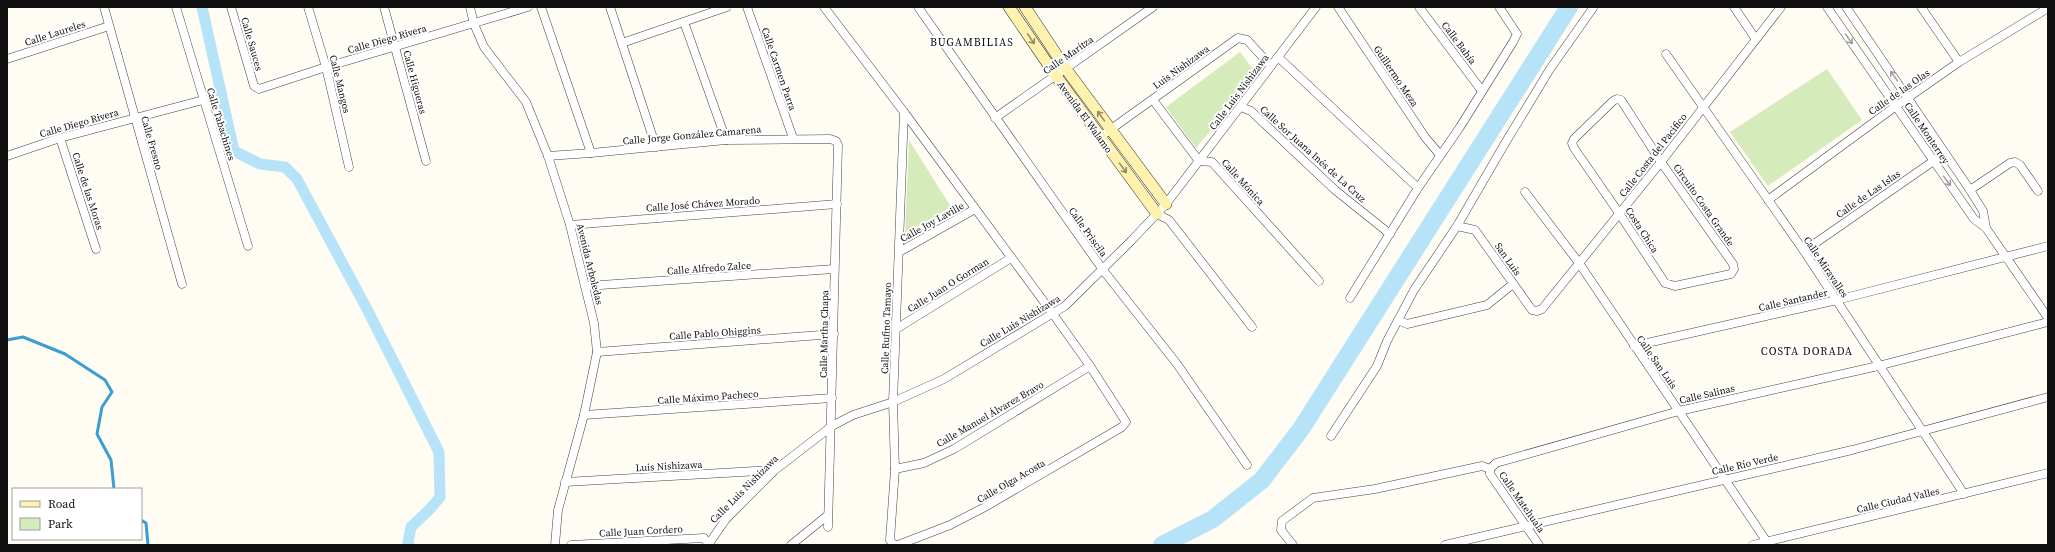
<svg xmlns="http://www.w3.org/2000/svg" width="2055" height="552" viewBox="0 0 2055 552" font-family="'Source Serif 4',serif">
  <style>
    .green { fill: #d6ebbb }
    .lines { fill: none; stroke-linecap: round; stroke-linejoin: round }
    .stream { stroke: #3b9dd1; stroke-width: 3 }
    .canal { stroke: #b6e3f8; stroke-width: 11 }
    .river { stroke: #b6e3f8; stroke-width: 18 }
    .street-casing { stroke: #434343; stroke-width: 9 }
    .secondary-casing { stroke: #323232; stroke-width: 12 }
    .street { stroke: #fff; stroke-width: 8 }
    .secondary { stroke: #fff2ae; stroke-width: 11 }
    .oneway { stroke: #938c67 }
    .oneway2 { stroke: #9f9f9f }
    .labels { text-anchor: middle; dominant-baseline: central; stroke-width: 4; stroke-linejoin: round; paint-order: stroke }
    .street-label { font-size: 10px; fill: #101010; stroke: #fff }
    .neighbourhood-label { font-size: 11px; letter-spacing: 1px; fill: #101010; stroke: #fff }
  </style>
  <rect width="100%" height="100%" fill="#fffcf3"/>
  <g class="green">
    <path d="M1240 52 1257 75 1196 148 1166 107Z"/>
    <path d="M1827 69 1862 120 1768 186 1730 132Z"/>
    <path d="M909 140 951 207 905 234Z"/>
  </g>
  <g class="lines">
    <g class="stream">
      <path d="M7 340 23 337 65 354 105 380 112 392 102 407 97 434 111 460 114 489"/>
      <path d="M141 520 146 523 148 545"/>
    </g>
    <path class="canal" d="M202 7 234 151 260 164 285 167 297 179 367 309 439 452 440 497 430 509 411 527 408 542 409 545"/>
    <path class="river" d="M1162 545 1213 519 1262 480 1301 429 1569 7"/>
    <g class="street-casing">
      <g id="street">
        <path d="M104 7 182 284"/>
        <path d="M176 7 248 246"/>
        <path d="M231 7 254 86 259 89 326 67 528 7"/>
        <path d="M308 7 326 67 349 167"/>
        <path d="M384 7 426 161"/>
        <path d="M470 7 474 24 484 47 526 102 548 156 570 225 594 323 597 352 584 415 558 510 555 545"/>
        <path d="M541 7 591 153"/>
        <path d="M610 7 656 147"/>
        <path d="M747 7 793 138"/>
        <path d="M824 7 904 112 893 402 895 469 890 540 893 544 898 545"/>
        <path d="M918 7 1103 270 1177 364 1247 465"/>
        <path d="M1338 7 1425 137 1440 155"/>
        <path d="M1419 7 1482 91"/>
        <path d="M1734 7 1755 38"/>
        <path d="M1827 7 1974 219 1986 228 2048 318"/>
        <path d="M1846 7 1970 190 1983 211 1986 228"/>
        <path d="M1921 7 1959 62"/>
        <path d="M684 22 726 140"/>
        <path d="M622 43 727 7"/>
        <path d="M1666 54 1804 251 1964 494"/>
        <path d="M1278 57 1418 188"/>
        <path d="M7 59 109 26"/>
        <path d="M1617 99 1621 100 1661 162 1733 264 1734 269 1731 274 1675 286 1665 283 1619 213 1574 148 1572 143 1574 139 1613 101Z"/>
        <path d="M1153 100 1199 161 1212 162 1319 281"/>
        <path d="M1241 107 1251 111 1335 190 1390 234"/>
        <path d="M995 118 1153 7"/>
        <path d="M1100 137 1238 38 1247 40 1271 66"/>
        <path d="M60 138 96 249"/>
        <path d="M7 156 60 138 203 100"/>
        <path d="M548 156 591 153 726 140 830 139 836 141 838 145 828 527"/>
        <path d="M1970 190 2010 163 2015 162 2020 165 2038 191"/>
        <path d="M1525 192 1579 263 1769 545"/>
        <path d="M1768 200 1896 106 1959 62 2048 8"/>
        <path d="M1157 214 1169 220 1252 327"/>
        <path d="M570 225 837 204"/>
        <path d="M1457 226 1475 230 1532 310 1537 311 1542 309 1661 162 1781 7"/>
        <path d="M1804 251 1945 153"/>
        <path d="M899 252 975 209"/>
        <path d="M586 286 834 269"/>
        <path d="M1350 298 1418 188 1460 127 1513 42 1517 34 1499 7"/>
        <path d="M1398 320 1407 324 1487 305 1513 284"/>
        <path d="M896 329 1011 258"/>
        <path d="M1634 346 1837 300 2048 246"/>
        <path d="M597 352 834 334"/>
        <path d="M584 415 832 398"/>
        <path d="M1331 436 1377 366 1387 341 1414 290 1457 226 1504 145 1550 69 1593 8"/>
        <path d="M895 469 924 463 954 449 1090 366"/>
        <path d="M1490 469 1496 463 1679 411 1878 366 2048 322"/>
        <path d="M1490 469V474L1539 545"/>
        <path d="M565 482 775 470"/>
        <path d="M571 545 704 538 709 545"/>
        <path d="M708 545 726 519 775 470 832 426 853 415 893 402 944 379 1065 306 1131 241 1166 204 1316 7"/>
        <path d="M791 545 828 515"/>
        <path d="M898 545 950 525 985 507 1122 427 1126 422 1090 366 1053 314 904 112"/>
        <path d="M1293 545 1281 530 1282 521 1313 498 1375 489 1482 466 1490 469"/>
        <path d="M1445 545 1852 450 2048 397"/>
        <path d="M1753 545 2048 473"/>
      </g>
    </g>
    <g class="secondary-casing">
      <g id="secondary">
        <path d="M1009 7 1056 76 1157 214"/>
        <path d="M1025 7 1066 69 1166 204"/>
      </g>
    </g>
    <use href="#street" class="street"/>
    <use href="#secondary" class="secondary"/>
  </g>
  <defs><path id="oneway-shaft" d="M-6 0H5M1.5-3L5.5 0L1.5 3" fill="none" stroke-width="1.6" stroke-linecap="round" stroke-linejoin="round"/></defs>
  <g class="oneway">
    <use href="#oneway-shaft" transform="translate(1031 39) rotate(56)"/>
    <use href="#oneway-shaft" transform="translate(1101 116) rotate(-126)"/>
    <use href="#oneway-shaft" transform="translate(1123 168) rotate(54)"/>
  </g>
  <g class="oneway2">
    <use href="#oneway-shaft" transform="translate(1849 39) rotate(55)"/>
    <use href="#oneway-shaft" transform="translate(1894 76) rotate(-125)"/>
    <use href="#oneway-shaft" transform="translate(1947 181) rotate(55)"/>
  </g>
  <g class="labels">
    <g class="street-label">
      <text transform="translate(55 33) rotate(-18)">Calle Laureles</text>
      <text transform="translate(387 39) rotate(-16)">Calle Diego Rivera</text>
      <text transform="translate(1459 43) rotate(53)">Calle Bahía</text>
      <text transform="translate(252 44) rotate(74)">Calle Sauces</text>
      <text transform="translate(1068 55) rotate(-35)">Calle Maritza</text>
      <text transform="translate(1181 67) rotate(-36)">Luis Nishizawa</text>
      <text transform="translate(779 69) rotate(71)">Calle Carmen Parra</text>
      <text transform="translate(1396 76) rotate(56)">Guillermo Meza</text>
      <text transform="translate(415 82) rotate(75)">Calle Higueras</text>
      <text transform="translate(340 84) rotate(76)">Calle Mangos</text>
      <text transform="translate(1239 92) rotate(-53)">Calle Luis Nishizawa</text>
      <text transform="translate(1899 92) rotate(-35)">Calle de las Olas</text>
      <text transform="translate(1085 117) rotate(54)">Avenida El Walamo</text>
      <text transform="translate(79 123) rotate(-16)">Calle Diego Rivera</text>
      <text transform="translate(221 124) rotate(73)">Calle Tabachines</text>
      <text transform="translate(1927 133) rotate(56)">Calle Monterrey</text>
      <text transform="translate(692 135) rotate(-5)">Calle Jorge González Camarena</text>
      <text transform="translate(152 143) rotate(74)">Calle Fresno</text>
      <text transform="translate(1313 154) rotate(42)">Calle Sor Juana Inés de La Cruz</text>
      <text transform="translate(1653 155) rotate(-52)">Calle Costa del Pacifico</text>
      <text transform="translate(1243 182) rotate(48)">Calle Mónica</text>
      <text transform="translate(88 191) rotate(72)">Calle de las Moras</text>
      <text transform="translate(1868 194) rotate(-35)">Calle de Las Islas</text>
      <text transform="translate(703 204) rotate(-4)">Calle José Chávez Morado</text>
      <text transform="translate(1704 205) rotate(55)">Circuito Costa Grande</text>
      <text transform="translate(932 222) rotate(-29)">Calle Joy Laville</text>
      <text transform="translate(1642 230) rotate(57)">Costa Chica</text>
      <text transform="translate(1088 232) rotate(54)">Calle Priscila</text>
      <text transform="translate(1508 259) rotate(55)">San Luis</text>
      <text transform="translate(590 264) rotate(76)">Avenida Arboledas</text>
      <text transform="translate(1826 267) rotate(56)">Calle Miravalles</text>
      <text transform="translate(709 268) rotate(-4)">Calle Alfredo Zalce</text>
      <text transform="translate(948 285) rotate(-32)">Calle Juan O Gorman</text>
      <text transform="translate(1793 300) rotate(-13)">Calle Santander</text>
      <text transform="translate(1020 321) rotate(-31)">Calle Luis Nishizawa</text>
      <text transform="translate(886 328) rotate(-88)">Calle Rufino Tamayo</text>
      <text transform="translate(715 333) rotate(-4)">Calle Pablo Ohiggins</text>
      <text transform="translate(824 334) rotate(-89)">Calle Martha Chapa</text>
      <text transform="translate(1657 362) rotate(55)">Calle San Luis</text>
      <text transform="translate(1707 394) rotate(-13)">Calle Salinas</text>
      <text transform="translate(708 397) rotate(-4)">Calle Máximo Pacheco</text>
      <text transform="translate(990 414) rotate(-30)">Calle Manuel Álvarez Bravo</text>
      <text transform="translate(1745 464) rotate(-13)">Calle Río Verde</text>
      <text transform="translate(669 466) rotate(-3)">Luis Nishizawa</text>
      <text transform="translate(1011 481) rotate(-30)">Calle Olga Acosta</text>
      <text transform="translate(744 489) rotate(-45)">Calle Luis Nishizawa</text>
      <text transform="translate(1898 500) rotate(-13)">Calle Ciudad Valles</text>
      <text transform="translate(1522 502) rotate(55)">Calle Matehuala</text>
      <text transform="translate(641 531) rotate(-3)">Calle Juan Cordero</text>
    </g>
    <g class="neighbourhood-label">
      <text x="972" y="42">BUGAMBILIAS</text>
      <text x="1807" y="351">COSTA DORADA</text>
    </g>
  </g>
  <rect width="2055" height="552" fill="none" stroke="#101010" stroke-width="16"/>
  <rect x="12" y="488" width="130" height="52" fill="#ffffff" stroke="#9f9f9f"/>
  <rect x="20" y="501" width="20" height="6" fill="#fff2ae" stroke="#9f9f9f"/>
  <text x="48" y="508" font-size="12" fill="#101010">Road</text>
  <rect x="20" y="518" width="20" height="12" fill="#d6ebbb" stroke="#9f9f9f"/>
  <text x="48" y="528" font-size="12" fill="#101010">Park</text>
</svg>
